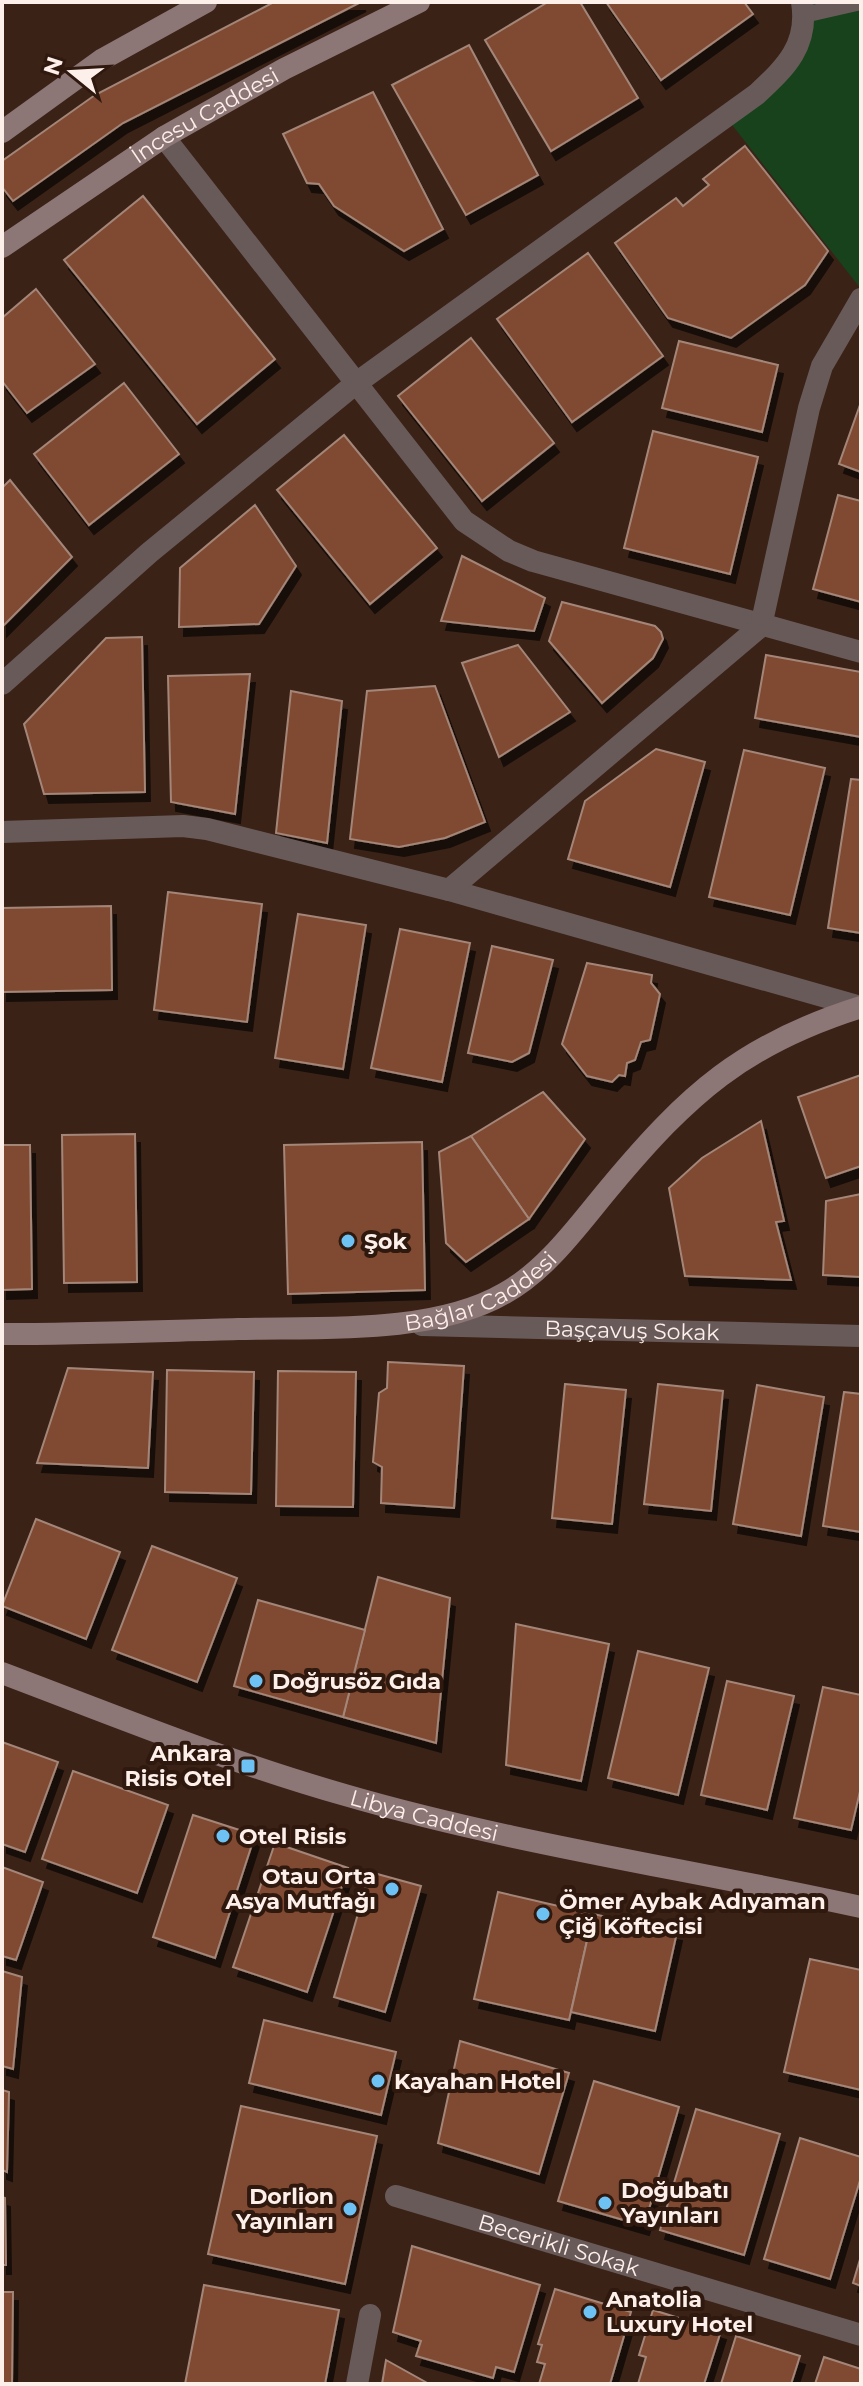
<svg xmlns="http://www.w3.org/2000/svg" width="863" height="2386" viewBox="0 0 863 2386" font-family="Montserrat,sans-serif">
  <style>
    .green { fill: #18421c }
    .building { fill: #7f4931; stroke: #a48679; stroke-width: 2; filter: url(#shadow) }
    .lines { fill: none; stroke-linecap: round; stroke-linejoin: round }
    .service { stroke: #695a5a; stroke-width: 16 }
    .minor { stroke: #695a5a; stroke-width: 22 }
    .secondary { stroke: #8d7676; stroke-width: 22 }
    .poi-dot { fill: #6ec2f3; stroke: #2f180e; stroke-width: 3 }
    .labels { text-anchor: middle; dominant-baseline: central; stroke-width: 8; stroke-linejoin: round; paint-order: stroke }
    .street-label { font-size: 22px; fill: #fdefea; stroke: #2f180e }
    .poi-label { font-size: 22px; font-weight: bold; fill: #fdefea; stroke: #2f180e; text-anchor: start }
  </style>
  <defs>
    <filter id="shadow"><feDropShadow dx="5" dy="9" stdDeviation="0" flood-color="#0009"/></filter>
  </defs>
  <rect width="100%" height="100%" fill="#3a2217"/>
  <path class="green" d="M802 2H861V289L725 116 790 63Z"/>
  <g class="building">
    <path d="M274 2H361L123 123 13 201 2 187V161L95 95Z"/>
    <path d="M548 2H580L638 98 551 151 485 40Z"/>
    <path d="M606 2H744L753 14 661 80Z"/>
    <path d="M469 45 538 175 466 215 392 85Z"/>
    <path d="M373 92 443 229 404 251 334 206 319 184 307 183 283 134Z"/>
    <path d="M745 146 828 251 805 285 731 338 668 318 615 243 676 198 683 206 709 185 703 179Z"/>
    <path d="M143 196 275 359 197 424 64 260Z"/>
    <path d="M588 253 663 356 572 422 497 319Z"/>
    <path d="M36 289 95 364 27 413 2 381V318Z"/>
    <path d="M471 338 554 443 482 501 398 396Z"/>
    <path d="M679 341 778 365 762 432 662 408Z"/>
    <path d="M124 383 179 454 89 525 34 454Z"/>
    <path d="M861 402V472L839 464Z"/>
    <path d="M653 431 758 457 730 574 624 548Z"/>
    <path d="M344 435 437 548 370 604 277 490Z"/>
    <path d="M10 480 72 557 2 627V488Z"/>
    <path d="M838 495 861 501V602L813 589Z"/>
    <path d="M255 505 296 566 259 624 179 627 180 568Z"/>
    <path d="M462 556 545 598 534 631 441 621Z"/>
    <path d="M562 602 655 626 661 632 663 639 653 658 602 703 549 641Z"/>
    <path d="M142 637 145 792 44 794 24 724 106 638Z"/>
    <path d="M518 645 570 712 499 757 462 663Z"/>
    <path d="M766 655 861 672V737L755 718Z"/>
    <path d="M250 674 235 814 171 802 168 676Z"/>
    <path d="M435 686 485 822 445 838 399 847 350 839 367 691Z"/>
    <path d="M291 691 342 701 327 843 276 833Z"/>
    <path d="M656 749 705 762 670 887 568 859 585 801Z"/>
    <path d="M744 750 825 768 790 915 709 897Z"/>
    <path d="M851 779 861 780V933L828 928Z"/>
    <path d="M168 892 262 904 247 1022 154 1010Z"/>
    <path d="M111 906 112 990 2 992V908Z"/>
    <path d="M298 914 366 925 343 1069 275 1058Z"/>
    <path d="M400 929 470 943 442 1082 371 1068Z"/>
    <path d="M492 946 553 960 529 1053 512 1062 468 1053Z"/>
    <path d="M587 963 652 975 651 983 660 994 650 1040 641 1042 635 1060 627 1063 625 1076 619 1075 612 1082 587 1076 562 1044Z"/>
    <path d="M861 1075V1166L826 1178 798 1097Z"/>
    <path d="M543 1092 585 1139 529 1219 471 1136Z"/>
    <path d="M761 1121 784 1221 776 1222 791 1280 685 1276 669 1188 702 1158Z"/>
    <path d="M135 1134 137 1282 64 1283 62 1135Z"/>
    <path d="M471 1136 529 1219 466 1262 446 1243 439 1152Z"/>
    <path d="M422 1142 425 1290 288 1294 284 1145Z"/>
    <path d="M2 1145H30L32 1289 2 1290Z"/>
    <path d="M861 1194V1277L823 1275 826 1201Z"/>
    <path d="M388 1362 464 1366 454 1508 381 1503 382 1467 373 1462 379 1393 387 1388Z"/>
    <path d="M68 1368 153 1372 148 1468 37 1463Z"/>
    <path d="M167 1370 254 1372 251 1494 165 1492Z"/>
    <path d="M278 1371 356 1372 353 1507 276 1506Z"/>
    <path d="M565 1384 626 1390 612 1524 552 1518Z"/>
    <path d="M658 1384 723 1391 711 1511 644 1504Z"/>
    <path d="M757 1385 824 1397 801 1536 733 1524Z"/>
    <path d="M844 1392 861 1394V1532L823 1526Z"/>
    <path d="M36 1519 120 1552 86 1639 2 1606Z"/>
    <path d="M152 1546 237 1578 197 1682 112 1650Z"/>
    <path d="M378 1577 450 1598 436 1743 343 1717Z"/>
    <path d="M258 1600 365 1630 343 1717 234 1686Z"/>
    <path d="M516 1624 609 1644 581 1781 506 1765Z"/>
    <path d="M638 1651 709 1668 678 1795 608 1778Z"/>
    <path d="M727 1681 794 1696 767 1810 701 1795Z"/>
    <path d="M823 1687 861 1695V1787L851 1830 794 1818Z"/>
    <path d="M2 1742 58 1762 25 1852 2 1844Z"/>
    <path d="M73 1771 168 1805 137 1893 42 1859Z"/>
    <path d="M193 1815 255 1835 215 1958 153 1937Z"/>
    <path d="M275 1843 348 1868 307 1992 233 1967Z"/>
    <path d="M2 1867 43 1882 16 1960 2 1956Z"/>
    <path d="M370 1872 421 1886 385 2012 334 1997Z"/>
    <path d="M498 1892 593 1914 569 2020 474 1999Z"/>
    <path d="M593 1914 677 1932 655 2031 571 2012Z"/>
    <path d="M810 1959 861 1970V2090L784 2072Z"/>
    <path d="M2 1971 22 1977 13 2069 2 2066Z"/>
    <path d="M264 2020 396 2052 381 2115 249 2083Z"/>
    <path d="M460 2041 569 2073 539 2174 438 2143Z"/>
    <path d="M594 2081 679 2107 644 2226 558 2201Z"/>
    <path d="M2 2090 9 2092 7 2172 2 2170Z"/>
    <path d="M241 2106 377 2136 345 2284 208 2254Z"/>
    <path d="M696 2109 780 2134 744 2255 660 2230Z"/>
    <path d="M800 2138 861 2157V2177L830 2279 764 2259Z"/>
    <path d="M2 2197 5 2198 6 2265H2Z"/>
    <path d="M412 2246 540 2285 514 2372 496 2367 493 2378 416 2356 421 2341 393 2332Z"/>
    <path d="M861 2256V2286L853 2283Z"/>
    <path d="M204 2285 339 2310 325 2384H185Z"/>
    <path d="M555 2289 631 2312 610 2384H539L545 2364 537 2362 542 2345 538 2344Z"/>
    <path d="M2 2292H13L12 2384H2Z"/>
    <path d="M653 2310 721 2331 704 2384H638L646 2357 639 2355Z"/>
    <path d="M736 2336 800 2356 791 2384H721Z"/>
    <path d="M824 2357 861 2369V2384H815Z"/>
    <path d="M386 2360 429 2384H382Z"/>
  </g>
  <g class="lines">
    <path class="service" d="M804 15 861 2"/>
    <g class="minor">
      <path d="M164 137 464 521 509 551 533 561 861 652"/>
      <path d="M2 684 149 553 355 384 757 94C786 67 809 45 802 2"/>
      <path d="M2 832 183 826 207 829 449 890 861 1007"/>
      <path d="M449 890 761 626 809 408 822 366 861 299"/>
      <path id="s1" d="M422 1325 861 1336"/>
      <path id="s2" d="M396 2196 861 2335"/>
      <path d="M357 2384 370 2315"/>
    </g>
    <g class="secondary">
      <path d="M2 132 103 59 206 2"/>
      <path id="s3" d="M2 247 164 137 284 69 419 2"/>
      <path id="s4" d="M2 1334C81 1334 159 1331 238 1329 318 1327 433 1335 505 1293 548 1269 579 1224 611 1186 688 1094 743 1044 861 1007"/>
      <path id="s5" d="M2 1673C116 1716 228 1762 345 1795 514 1844 689 1869 861 1907"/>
    </g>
  </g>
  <g class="poi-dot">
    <circle cx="348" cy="1241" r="8"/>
    <circle cx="256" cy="1681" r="8"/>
    <rect x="240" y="1758" width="16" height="16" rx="4"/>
    <circle cx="223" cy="1836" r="8"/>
    <circle cx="392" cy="1889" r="8"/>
    <circle cx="543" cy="1914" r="8"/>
    <circle cx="378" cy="2081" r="8"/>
    <circle cx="605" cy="2203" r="8"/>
    <circle cx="350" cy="2209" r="8"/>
    <circle cx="590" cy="2312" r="8"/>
  </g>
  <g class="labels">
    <g class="street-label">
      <text stroke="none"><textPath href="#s3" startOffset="242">İncesu Caddesi</textPath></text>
      <text stroke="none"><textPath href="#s4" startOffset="486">Bağlar Caddesi</textPath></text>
      <text stroke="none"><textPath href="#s1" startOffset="210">Başçavuş Sokak</textPath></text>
      <text stroke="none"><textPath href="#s5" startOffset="446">Libya Caddesi</textPath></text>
      <text stroke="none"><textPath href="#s2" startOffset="170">Becerikli Sokak</textPath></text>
    </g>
    <g class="poi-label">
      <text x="364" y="1241">Şok</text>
      <text x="272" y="1681">Doğrusöz Gıda</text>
      <text x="232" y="1753" text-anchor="end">Ankara<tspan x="232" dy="25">Risis Otel</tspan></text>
      <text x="239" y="1836">Otel Risis</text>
      <text x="376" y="1876" text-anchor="end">Otau Orta<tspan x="376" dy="25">Asya Mutfağı</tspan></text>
      <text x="559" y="1901">Ömer Aybak Adıyaman<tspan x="559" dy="25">Çiğ Köftecisi</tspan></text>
      <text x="394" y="2081">Kayahan Hotel</text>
      <text x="621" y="2190">Doğubatı<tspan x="621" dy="25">Yayınları</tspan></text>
      <text x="334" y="2196" text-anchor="end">Dorlion<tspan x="334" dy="25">Yayınları</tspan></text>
      <text x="606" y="2299">Anatolia<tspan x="606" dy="25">Luxury Hotel</tspan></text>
    </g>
  </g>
  <rect width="863" height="2386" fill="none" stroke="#fdefea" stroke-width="8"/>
  <g transform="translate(72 72) rotate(288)" stroke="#2f180e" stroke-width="6" paint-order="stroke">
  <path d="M0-6L14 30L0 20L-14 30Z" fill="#fdefea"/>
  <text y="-12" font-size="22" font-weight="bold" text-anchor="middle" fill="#fdefea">N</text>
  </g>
</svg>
